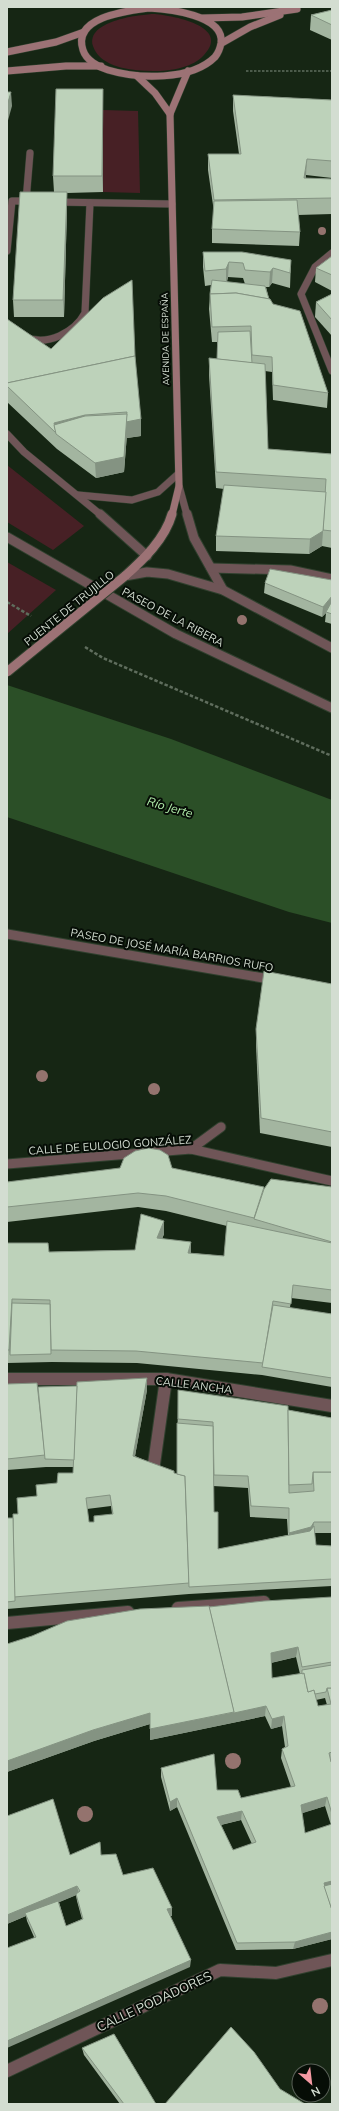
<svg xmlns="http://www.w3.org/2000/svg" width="339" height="2111" viewBox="0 0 339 2111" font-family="Mulish,sans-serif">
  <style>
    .green { fill: #472025 }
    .water { fill: #2b4f27 }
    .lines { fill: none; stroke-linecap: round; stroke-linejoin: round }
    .lane-casing { stroke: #30402e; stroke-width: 8 }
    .street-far2-casing { stroke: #30402e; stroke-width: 8 }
    .street-far1-casing { stroke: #30402e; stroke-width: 11 }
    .street-casing { stroke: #30402e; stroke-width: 14 }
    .secondary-far1-casing { stroke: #30402e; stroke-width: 8 }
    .secondary-casing { stroke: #30402e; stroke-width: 11 }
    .path-far1 { stroke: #5f6d5d; stroke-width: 1.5; stroke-dasharray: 2.5 1.5; stroke-linecap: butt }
    .path { stroke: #5f6d5d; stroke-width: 2.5; stroke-dasharray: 3.5 2; stroke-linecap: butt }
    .lane { stroke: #6f5557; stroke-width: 7 }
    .street-far2 { stroke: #6f5557; stroke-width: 7 }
    .street-far1 { stroke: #6f5557; stroke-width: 9 }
    .street { stroke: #6f5557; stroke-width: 12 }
    .secondary-far1 { stroke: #9c7275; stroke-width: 7 }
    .secondary { stroke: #9c7275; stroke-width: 9 }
    .secondary-bridge-casing { stroke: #30402e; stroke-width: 11; stroke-linecap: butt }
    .secondary-bridge { stroke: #9c7275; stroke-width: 9 }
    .tree { fill: #94736e }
    .wall { fill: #a3b5a0; fill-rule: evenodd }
    .shaded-wall { fill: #849382 }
    .building { fill: #bdd2ba; stroke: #849382; fill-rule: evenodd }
    .labels { text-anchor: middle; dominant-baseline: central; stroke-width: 4; stroke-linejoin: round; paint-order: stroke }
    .far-street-label { font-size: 9px; fill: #d3ddd1; stroke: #060d06 }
    .street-label { font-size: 11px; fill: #d3ddd1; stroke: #060d06 }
    .water-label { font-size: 12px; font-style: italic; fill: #b2eeab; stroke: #060d06 }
    .near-street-label { font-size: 13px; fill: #d3ddd1; stroke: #060d06 }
  </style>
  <rect width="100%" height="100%" fill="#162614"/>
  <g class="green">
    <path d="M153 14C171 15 232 26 204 55 187 74 146 73 123 68 111 65 97 59 93 46 86 21 137 15 153 14Z"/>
    <path d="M103 110 138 111 140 193 103 192Z"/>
    <path d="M7 465 84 526 53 550 7 522Z"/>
    <path d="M7 562 56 590 7 634Z"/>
  </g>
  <path class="water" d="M7 685 171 739 332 800V923L289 912 7 817Z"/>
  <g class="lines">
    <g class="lane-casing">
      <g id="lane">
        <path d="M26 201 30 153"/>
        <path d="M54 202 172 204"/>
        <path d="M7 251 12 201H32"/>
        <path d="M7 324C13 328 18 334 25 337 47 347 75 332 85 313L90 203"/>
      </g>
    </g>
    <g class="street-far2-casing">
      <g id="street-far2">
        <path d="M332 253 315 267 301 294 332 371"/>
        <path d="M7 434 24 452 101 515"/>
        <path d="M179 486 187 515"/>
        <path d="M78 495 132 500 158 492 178 474"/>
      </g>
    </g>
    <g class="street-far1-casing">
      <g id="street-far1">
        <path d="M100 514 147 556"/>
        <path d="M187 514 194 538 223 590"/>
        <path d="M7 537 176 634 332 708"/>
        <path d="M211 568 290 570 332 579"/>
        <path d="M125 576 147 572 168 574 223 590 332 648"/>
        <path d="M7 934 275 980"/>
        <path d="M191 1149 221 1127"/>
        <path d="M7 1164 191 1149 332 1181"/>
      </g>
    </g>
    <g class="street-casing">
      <g id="street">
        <path d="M7 1379H166L332 1406"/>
        <path d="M154 1464 166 1379"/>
        <path d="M178 1608 264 1602"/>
        <path d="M7 1623 128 1612"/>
        <path d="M7 2071 220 1970 276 1973 332 1960"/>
      </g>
    </g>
    <g class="secondary-far1-casing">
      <g id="secondary-far1">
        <path d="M149 8C168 9 225 15 221 43 220 49 219 52 215 57 191 81 138 79 108 70 98 67 86 60 83 50 72 17 126 11 149 8Z"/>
        <path d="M203 18 242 17 297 9"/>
        <path d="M222 43 250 27 280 15"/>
        <path d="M7 52 56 42 84 32"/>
        <path d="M7 71 66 66H101"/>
        <path d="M137 76 155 93 170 114"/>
        <path d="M172 515 179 486 170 114 188 71"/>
      </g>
    </g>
    <g class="secondary-casing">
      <path id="secondary" d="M125 576C143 560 165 539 172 514"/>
    </g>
    <path class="path-far1" d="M246 71H332"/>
    <g class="path">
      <path d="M7 602 31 616"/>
      <path d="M85 647 103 658 332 756"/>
    </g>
    <use href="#lane" class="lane"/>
    <use href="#street-far2" class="street-far2"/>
    <use href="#street-far1" class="street-far1"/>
    <use href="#street" class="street"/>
    <use href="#secondary-far1" class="secondary-far1"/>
    <use href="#secondary" class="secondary"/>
    <g class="secondary-bridge-casing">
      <path id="secondary-bridge" d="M7 672 125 576"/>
    </g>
    <use href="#secondary-bridge" class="secondary-bridge"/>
  </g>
  <g class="tree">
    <circle cx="322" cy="231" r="4"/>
    <circle cx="242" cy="620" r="5"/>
    <circle cx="42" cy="1076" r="6"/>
    <circle cx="154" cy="1089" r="6"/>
    <circle cx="233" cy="1761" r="8"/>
    <circle cx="85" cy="1814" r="8"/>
    <circle cx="320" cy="2006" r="8"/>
  </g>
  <g class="wall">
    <path d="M332 10V40L310 30 311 15Z"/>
    <path d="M103 89V192L67 193V209L64 317H14L13 300 54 192 53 176Z"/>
    <path d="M233 95 332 100V178L306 175V178L332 179V214L298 215 300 232 299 246 212 243V229L214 212 208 170V154H239L233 111Z"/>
    <path d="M203 252 291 260 290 288 272 283 269 287H266L269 299 328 393 327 408 273 400 272 372 265 371 268 449 332 454V548L322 546 309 554 216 551V536L224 489 216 488 209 375V358L217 359V342H212L209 309 210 294 211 285 205 286 203 267ZM228 277 243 278 245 284 227 282Z"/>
    <path d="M332 256V291L315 282 316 268Z"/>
    <path d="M332 294V336L315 317 316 302Z"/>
    <path d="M7 319 51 349 135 356 141 436 127 438V434L124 472 96 478 57 449 7 402Z"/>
    <path d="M332 580V624L325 622 326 613 322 617 264 593 265 583Z"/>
    <path d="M332 984V1147L260 1133 256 1045V1029Z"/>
    <path d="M172 1168 264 1189 332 1187V1303L291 1298 290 1308 332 1314V1387L262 1375 137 1363 52 1362 7 1363V1243L49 1252 135 1250 164 1221V1234L162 1239 191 1242V1253L224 1256 227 1226 166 1211 138 1207 7 1222V1182Z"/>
    <path d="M147 1378V1390L135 1456 174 1473 177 1474 178 1390 332 1418V1533H314L316 1545 332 1546V1586L189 1594 7 1609V1518H13L37 1496 73 1473 74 1467H46L7 1470V1384L38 1387 77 1386ZM213 1486 248 1488 250 1517 287 1519 288 1535 218 1549 214 1512ZM111 1506 112 1514 94 1522H89L87 1509Z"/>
    <path d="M332 1597V1761H331V1762H332V1939L293 1949 236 1950 177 1807 170 1811 161 1777V1768L217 1790 241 1798 291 1787 281 1758 282 1749 285 1747 282 1726 271 1729 265 1716 150 1740V1724L94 1741 7 1772V1644L209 1607ZM296 1657 300 1674 272 1678 271 1663ZM325 1698 327 1705 318 1706 316 1700ZM325 1806 331 1825 305 1833 302 1813ZM241 1820 252 1844 233 1850 221 1825Z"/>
    <path d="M7 1816 70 1855H102L123 1875 172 1908V1916H170L190 1967 34 1937 27 1921 26 1916 7 1924ZM76 1895 77 1901 82 1919 66 1926 59 1902Z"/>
    <path d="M82 2048 156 2104H120L84 2055Z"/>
  </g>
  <g class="shaded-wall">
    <path d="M103 89V192L102 176Z"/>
    <path d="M11 92 12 106 7 124V106Z"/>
    <path d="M307 159 306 175 303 195 304 178Z"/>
    <path d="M67 192V209L64 317 63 300Z"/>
    <path d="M229 262 228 277 226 284V269Z"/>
    <path d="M273 268 272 283 269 287 270 272Z"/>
    <path d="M127 414 141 419V436L127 438V434L124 472 96 478 95 463Z"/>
    <path d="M85 415 86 431 56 434 54 423Z"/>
    <path d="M323 531 322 546 309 554 310 539Z"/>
    <path d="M332 596V605L326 612V613L322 617 323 607Z"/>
    <path d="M164 1221V1234L157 1251V1238Z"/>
    <path d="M191 1242V1255L188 1253Z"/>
    <path d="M12 1299 13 1312 10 1355 9 1350Z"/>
    <path d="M147 1378V1390L133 1467V1456Z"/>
    <path d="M314 1522 313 1533 288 1544 289 1533Z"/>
    <path d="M298 1647 296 1657 270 1663 271 1653Z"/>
    <path d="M266 1706 265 1716 150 1740V1729Z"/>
    <path d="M150 1713V1724L94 1741 7 1772V1761L93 1730Z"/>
    <path d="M284 1716 282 1726 271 1729 272 1719Z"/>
    <path d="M327 1797 325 1806 300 1814 301 1805Z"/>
    <path d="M177 1798V1807L170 1811V1802Z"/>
    <path d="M242 1811 241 1820 216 1826 217 1817Z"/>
    <path d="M332 1881V1889L324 1891V1883Z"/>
    <path d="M77 1886 79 1894 26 1916 25 1913 26 1916 7 1924V1915Z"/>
    <path d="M172 1908V1916L167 1917V1909Z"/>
    <path d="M332 1932V1939L293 1949 295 1942Z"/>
    <path d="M191 1960 190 1967 7 2048V2041Z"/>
  </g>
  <g class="building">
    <path d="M332 10V25L311 15Z"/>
    <path d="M56 89H103L102 176H53Z"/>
    <path d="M7 92H11L7 106Z"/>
    <path d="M233 95 332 100V161L307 159 304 178 332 179V198L214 200 208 154H241Z"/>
    <path d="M20 192H67L63 300H13Z"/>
    <path d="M297 200 300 232 212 229 214 201Z"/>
    <path d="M203 252H242L291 260 290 273 273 268 270 272 245 270 243 263 229 262 226 269 205 271Z"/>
    <path d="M332 256V275L316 268Z"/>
    <path d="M132 280 135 356 7 383V319L51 349 103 298Z"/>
    <path d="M212 280 265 286 269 299 236 293 210 294Z"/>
    <path d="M236 293 270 299 273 304 300 311 328 393 273 385 272 357 252 355 251 326 212 327 210 294Z"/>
    <path d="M332 294V320L316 302Z"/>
    <path d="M250 331 252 363 217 359 218 332Z"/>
    <path d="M135 356 141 419 126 422 127 412 85 415 54 423 56 433 7 386V383Z"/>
    <path d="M209 358 265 364 268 449 332 454V531L323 530 326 479 216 472Z"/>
    <path d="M127 414 124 457 95 463 56 434 54 425 85 416Z"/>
    <path d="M224 485 326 492 323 531 310 539 216 536Z"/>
    <path d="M270 569 332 580V596L323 607 265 583Z"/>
    <path d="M332 601V614L326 612Z"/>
    <path d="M264 971 332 984V1132L261 1118 256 1029Z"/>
    <path d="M148 1148 160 1150 168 1155 172 1168 264 1187 254 1218 166 1196 138 1193 7 1207V1182L120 1168 124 1158 135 1151Z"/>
    <path d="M271 1179 332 1187V1242L254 1219 264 1189Z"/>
    <path d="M141 1214 164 1221 157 1238 191 1242 188 1253 224 1256 227 1221 332 1243V1290L293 1285 291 1304 273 1301 263 1363 136 1351 51 1350 50 1300 12 1299 9 1350H7V1243H48L49 1252 135 1250Z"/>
    <path d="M12 1303 50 1304 51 1354 10 1355Z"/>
    <path d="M273 1305 332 1314V1378L262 1367Z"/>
    <path d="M147 1378 133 1456 174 1471V1473L185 1476 189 1583 14 1597 13 1514H18L17 1498 37 1496 36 1485 57 1483 58 1473H73L77 1382ZM110 1495 113 1514 94 1516V1522H89L86 1498Z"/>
    <path d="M37 1383 45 1455 7 1459V1384Z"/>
    <path d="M77 1386 74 1460 45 1459 38 1387Z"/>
    <path d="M178 1390 288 1406 289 1493 314 1491 313 1472H332V1522H314L311 1527 289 1533V1508L251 1506 248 1476 214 1475 213 1422 178 1419Z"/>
    <path d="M288 1410 332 1418V1472H313L312 1484 289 1485Z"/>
    <path d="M177 1423 213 1426 214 1512H218V1549L310 1531 314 1526 316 1545 332 1546V1579L189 1587 185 1476 177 1474Z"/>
    <path d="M7 1518H13L15 1601 7 1602Z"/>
    <path d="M332 1597V1662L302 1667 298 1647 271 1653 272 1678 304 1673 308 1692 314 1690 318 1706 331 1704 327 1688H332V1752L329 1753 331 1762H332V1814L327 1797 301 1805 305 1833 332 1824V1881L324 1883 332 1910V1932L295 1942 237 1943 177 1798 170 1802 161 1768 214 1754 217 1790H238L241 1798 295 1786 282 1749 288 1746 284 1716 272 1719 266 1706 234 1713 209 1607 264 1601ZM242 1811 256 1842 233 1850 217 1817Z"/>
    <path d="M209 1606 234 1712 150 1729V1713L93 1730 7 1761V1644L32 1636 67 1621 140 1609Z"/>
    <path d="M332 1665V1688H327L326 1692 315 1694 314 1690 308 1692 304 1673 302 1674V1670Z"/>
    <path d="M53 1799 70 1855 100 1842 101 1855 116 1854 123 1875 153 1868 172 1908 167 1909 191 1960 7 2041V1948L36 1937 25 1913 58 1901 66 1926 83 1919 76 1894 80 1891 77 1886 7 1915V1816Z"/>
    <path d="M332 1884V1910L324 1886Z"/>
    <path d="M231 2027 254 2052 280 2089 305 2104H165Z"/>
    <path d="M114 2034 156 2104H124L82 2048Z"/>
  </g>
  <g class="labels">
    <g class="far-street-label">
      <text transform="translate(165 339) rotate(-91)">AVENIDA DE ESPAÑA</text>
    </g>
    <g class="street-label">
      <text transform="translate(69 608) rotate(-39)">PUENTE DE TRUJILLO</text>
      <text transform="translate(173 617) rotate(28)">PASEO DE LA RIBERA</text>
      <text transform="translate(172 950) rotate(10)">PASEO DE JOSÉ MARÍA BARRIOS RUFO</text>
      <text transform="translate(110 1145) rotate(-4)">CALLE DE EULOGIO GONZÁLEZ</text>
      <text transform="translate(194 1385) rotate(7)">CALLE ANCHA</text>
    </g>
    <g class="water-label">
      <text transform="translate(170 807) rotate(16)">Río Jerte</text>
    </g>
    <g class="near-street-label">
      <text transform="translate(154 2001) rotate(-25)">CALLE PODADORES</text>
    </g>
  </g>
  <rect width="339" height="2111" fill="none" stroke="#d3ddd1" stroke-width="16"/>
  <g transform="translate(311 2083) rotate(152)"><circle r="19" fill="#060d06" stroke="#586057"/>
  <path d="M0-3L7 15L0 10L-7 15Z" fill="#f49aa3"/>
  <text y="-6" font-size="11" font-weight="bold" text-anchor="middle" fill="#d3ddd1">N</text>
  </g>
</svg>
